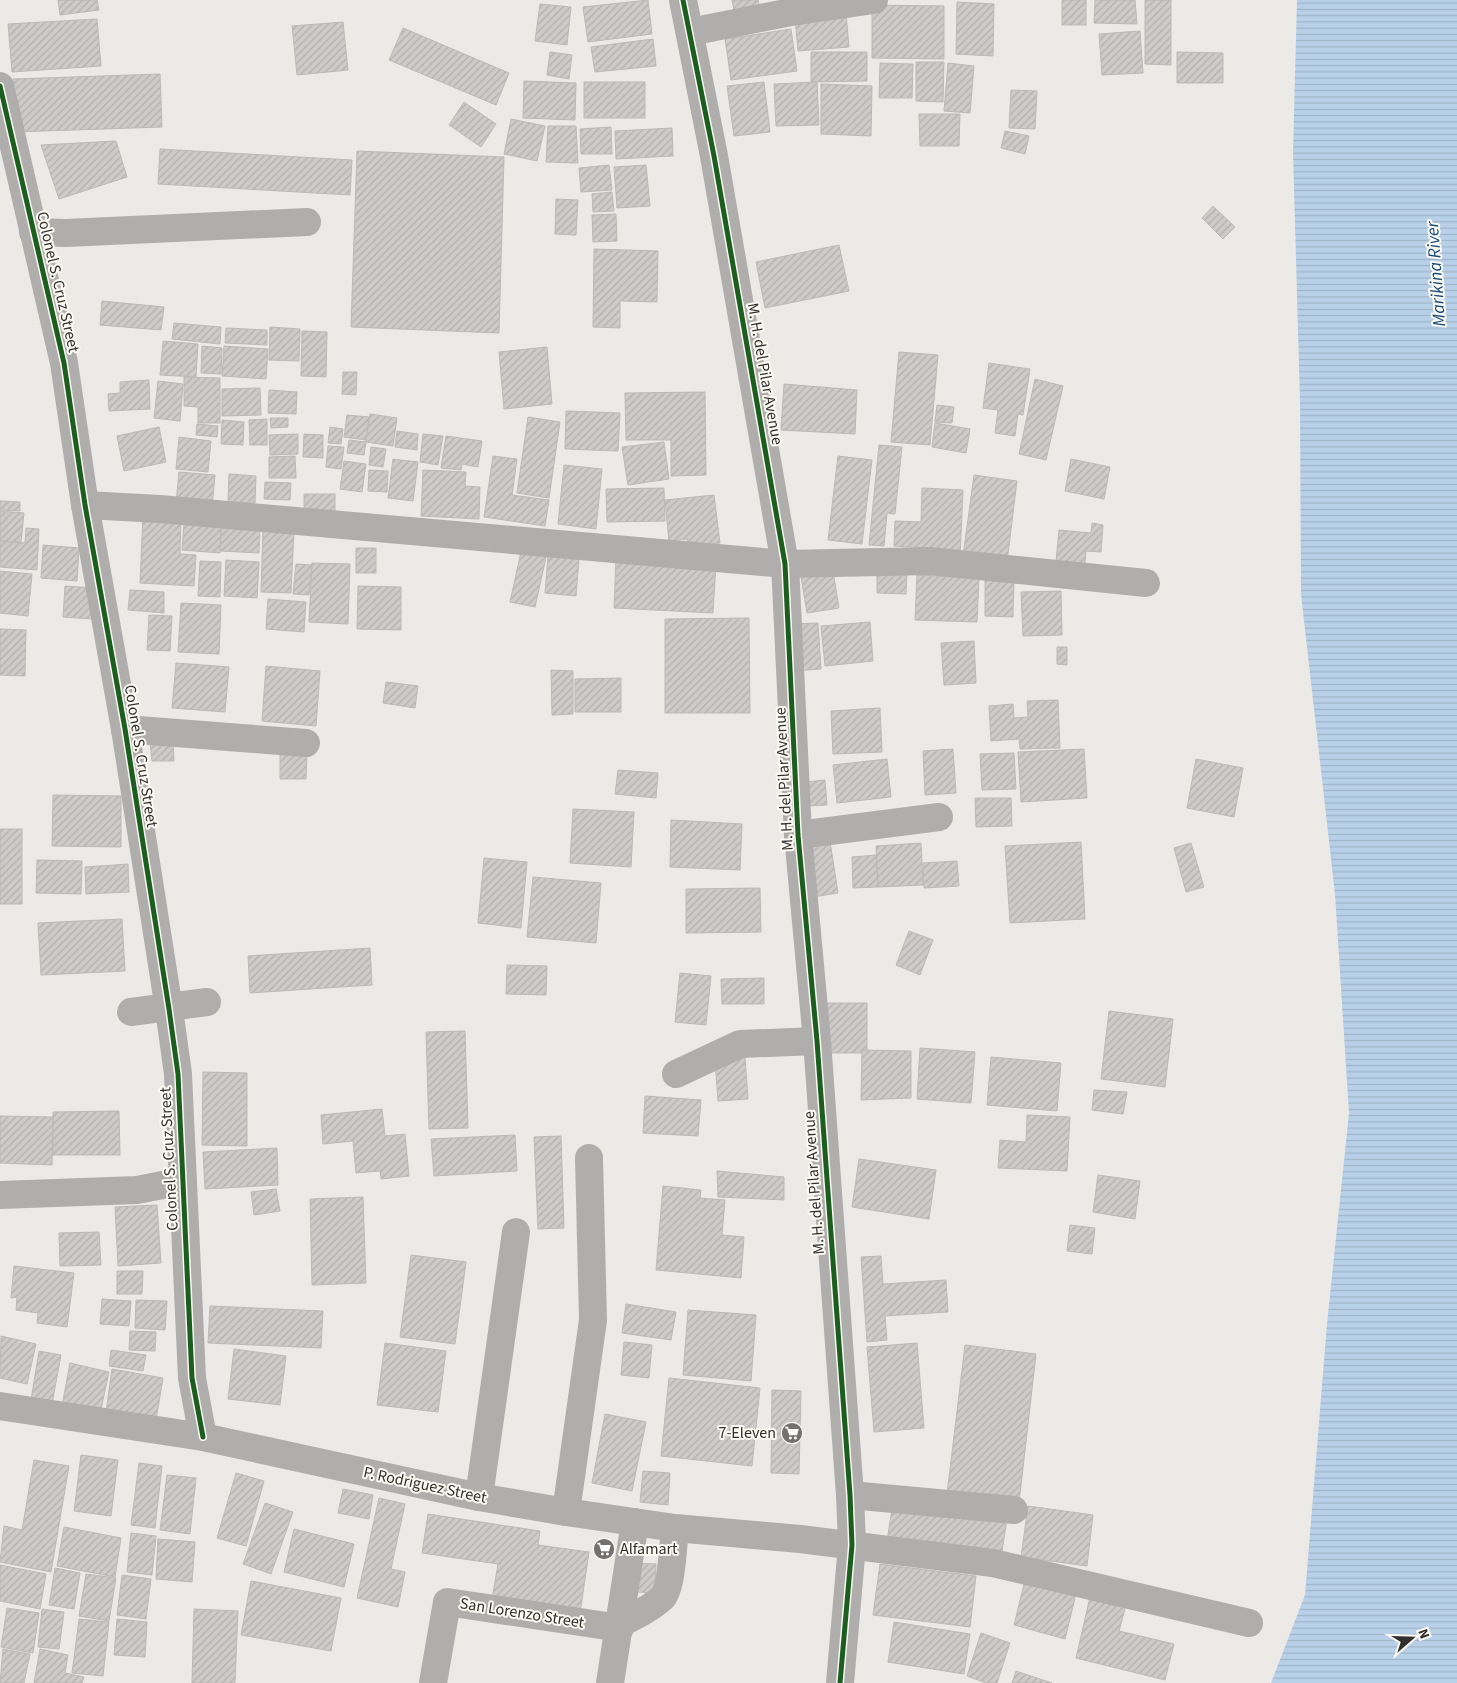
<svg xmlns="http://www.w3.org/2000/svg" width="1457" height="1683" viewBox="0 0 1457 1683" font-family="'Source Sans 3',sans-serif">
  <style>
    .water { fill: url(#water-rules) }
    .building { fill: url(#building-hatch); stroke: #bcbab8 }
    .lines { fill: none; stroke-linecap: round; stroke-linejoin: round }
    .minor { stroke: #b0aead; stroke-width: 28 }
    .cycleway-casing { stroke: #fbf9f2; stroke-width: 8 }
    .cycleway { stroke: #1b5e20; stroke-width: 5 }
    .labels { text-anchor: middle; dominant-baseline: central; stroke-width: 4; stroke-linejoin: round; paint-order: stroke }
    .street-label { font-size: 16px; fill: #31302e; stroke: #fbf9f2 }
    .poi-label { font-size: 16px; fill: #31302e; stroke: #fbf9f2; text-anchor: end }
    .water-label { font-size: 18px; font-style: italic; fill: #144a78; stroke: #fbf9f2 }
  </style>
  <defs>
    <pattern id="water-rules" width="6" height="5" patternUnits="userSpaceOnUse" patternTransform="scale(1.25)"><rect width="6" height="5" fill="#b8d1e9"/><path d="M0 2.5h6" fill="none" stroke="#9fb4c8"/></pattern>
    <pattern id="building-hatch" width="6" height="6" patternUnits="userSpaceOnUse" patternTransform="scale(1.25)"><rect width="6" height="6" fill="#ceccca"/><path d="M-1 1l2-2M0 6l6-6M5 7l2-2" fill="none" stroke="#b1b0ae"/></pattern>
  </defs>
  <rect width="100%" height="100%" fill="#eceae7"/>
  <path class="water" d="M1297 0H1457V1683H1271L1305 1595 1327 1324 1349 1113 1335 894 1301 594 1300 402 1293 152Z"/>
  <g class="building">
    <path d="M58 0H97L99 10 60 15Z"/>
    <path d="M648 0 652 34 588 42 583 7Z"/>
    <path d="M732 0H758L760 11 735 16Z"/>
    <rect x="1062" y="0" width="24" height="25"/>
    <path d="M1095 0H1135L1137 24 1094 23Z"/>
    <path d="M1145 0H1171V65L1145 64Z"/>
    <path d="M957 2 994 4 993 56 956 54Z"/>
    <path d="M540 4 571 7 567 45 535 41Z"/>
    <path d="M872 5 944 6V59L872 58Z"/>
    <path d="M846 13 849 47 798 51 795 17Z"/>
    <path d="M97 19 101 66 12 72 8 24Z"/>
    <path d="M343 22 348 70 297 75 292 26Z"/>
    <path d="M403 28 509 73 496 105 389 60Z"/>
    <path d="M791 29 797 71 731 80 725 39Z"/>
    <path d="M1140 31 1143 73 1102 75 1099 34Z"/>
    <path d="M653 39 656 66 595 72 591 47Z"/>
    <path d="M550 52 572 55 569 79 547 75Z"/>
    <path d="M811 52H867V81L811 82Z"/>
    <path d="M1177 52 1223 53V83H1177Z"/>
    <path d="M916 62H944L943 102 916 101Z"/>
    <path d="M880 63 913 64 912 98H879Z"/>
    <path d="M948 63 974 66 970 113 944 111Z"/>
    <path d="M160 74 162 127 15 132 13 79Z"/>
    <path d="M524 81 576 83 575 120 523 118Z"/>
    <rect x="584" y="82" width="61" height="36"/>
    <path d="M764 82 770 132 734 136 727 86Z"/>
    <path d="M817 82 819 125 776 126 774 84Z"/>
    <path d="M821 84 872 86 871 136 821 134Z"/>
    <path d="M1011 90 1037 91 1035 129 1009 128Z"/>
    <path d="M464 102 496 124 481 147 449 125Z"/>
    <path d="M919 114H960L959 146H920Z"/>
    <path d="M511 119 545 126 537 161 504 154Z"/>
    <path d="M548 126H576L578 163 546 162Z"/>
    <path d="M611 127 612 154H581L580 129Z"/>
    <path d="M672 128 673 156 616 159 615 131Z"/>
    <path d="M1005 131 1029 136 1025 154 1001 148Z"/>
    <path d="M116 141 127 177 59 199 41 145Z"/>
    <path d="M160 149 352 160 350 195 158 184Z"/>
    <path d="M357 151 504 157 499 333 351 327Z"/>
    <path d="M609 165 612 190 581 192 579 168Z"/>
    <path d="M646 165 650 206 617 208 614 167Z"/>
    <path d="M612 192 614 211 593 212 592 194Z"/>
    <path d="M556 199 578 200 576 235 555 234Z"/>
    <path d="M1213 206 1235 227 1223 239 1202 218Z"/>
    <path d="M616 214 617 241 593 242 592 215Z"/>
    <path d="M839 245 849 291 765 308 756 262Z"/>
    <path d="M594 249 658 251 657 302 620 301V328L593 327Z"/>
    <path d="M102 301 164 307 161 330 100 325Z"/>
    <path d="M174 323 221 327 220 344 172 339Z"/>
    <path d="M270 327 300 329 299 361 269 360Z"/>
    <path d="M226 328 267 330V345L225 343Z"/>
    <path d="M302 331 327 332 326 377 301 376Z"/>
    <path d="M163 341 198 344 196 377 160 375Z"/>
    <path d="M202 346 222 348 221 374 201 373Z"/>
    <path d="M224 346 268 349 266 379 222 376Z"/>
    <path d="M547 347 552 404 504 409 499 352Z"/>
    <path d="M899 352 938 355 930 445 891 442Z"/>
    <path d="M989 363 1030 369 1023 415 1018 414 1015 436 995 433 998 410 983 408Z"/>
    <path d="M343 372H357L356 395 342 394Z"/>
    <path d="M184 377 220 378V423H198V407L184 406Z"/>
    <path d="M1035 379 1063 386 1046 460 1019 454Z"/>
    <path d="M149 380 150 409 109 411 108 394 120 393V382Z"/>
    <path d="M158 381 183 384 180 421 154 418Z"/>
    <path d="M784 384 857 390 855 434 781 430Z"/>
    <path d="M260 388 261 415 222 416V389Z"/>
    <path d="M269 390 297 392 296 414 268 413Z"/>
    <path d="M705 392 706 475 671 476V440H626L625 393Z"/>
    <path d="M937 405 954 407 952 423 935 422Z"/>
    <path d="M566 411 620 413 618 451 565 449Z"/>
    <path d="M370 414 397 418 393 446 366 442Z"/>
    <path d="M347 415 369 417 366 440 344 437Z"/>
    <path d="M528 417 560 422 549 498 517 493Z"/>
    <path d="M270 418H288V427L271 428Z"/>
    <path d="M267 419V445H250L249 420Z"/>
    <path d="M222 420 244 422 243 445 221 444Z"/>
    <path d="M935 423 970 429 966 453 932 447Z"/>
    <path d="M197 424 218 426 217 437 196 435Z"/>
    <path d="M159 427 166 462 124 471 117 436Z"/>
    <path d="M330 427 343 429 341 444 328 443Z"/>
    <path d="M397 431 418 434 417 450 395 447Z"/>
    <path d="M298 434V454L270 455 269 435Z"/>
    <path d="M304 434 323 435V458L303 457Z"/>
    <path d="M423 434 443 436 438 465 420 462Z"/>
    <path d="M446 436 482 441 478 467 462 464 461 470 441 468Z"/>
    <path d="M179 437 211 441 208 472 176 469Z"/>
    <path d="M349 440 366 442 364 455 347 453Z"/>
    <path d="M664 442 669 479 628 485 622 447Z"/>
    <path d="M879 445 902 447 895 514 887 513 884 546 869 545Z"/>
    <path d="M328 446 344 447 341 469 326 467Z"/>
    <path d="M371 447 386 449 383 467 369 465Z"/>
    <path d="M295 456 296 478H269V457Z"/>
    <path d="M493 456 517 459 512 495 549 500 545 526 484 517Z"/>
    <path d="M838 456 872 460 862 544 828 540Z"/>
    <path d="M393 459 418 462 413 501 388 498Z"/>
    <path d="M1071 459 1110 467 1104 499 1065 491Z"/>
    <path d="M344 461 366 464 362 492 340 489Z"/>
    <path d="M564 465 602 469 596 529 558 524Z"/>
    <path d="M369 470 388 471 387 492 368 491Z"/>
    <path d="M423 470 466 472 465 486 480 487 479 519 421 516Z"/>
    <path d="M179 472 215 475 212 507 176 503Z"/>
    <path d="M229 474 256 476 255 503 228 502Z"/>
    <path d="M974 475 1017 481 1007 562 963 556Z"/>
    <path d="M265 482 291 483 290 500 264 499Z"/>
    <path d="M664 488 665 521 607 522 606 489Z"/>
    <path d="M922 488 963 490 960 558 925 548 894 546 895 521 921 522Z"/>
    <rect x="304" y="494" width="31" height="18"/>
    <path d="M714 495 720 543 688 546 687 539 669 541 665 500Z"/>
    <path d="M0 501 20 502V511L0 510Z"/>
    <path d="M0 511 24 513 21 542 0 541Z"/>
    <path d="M143 514 181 516 180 554 196 555 194 586 140 583Z"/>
    <path d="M184 523 221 525 220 553 182 550Z"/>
    <path d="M1092 523 1103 525 1101 552 1086 551 1084 575 1055 572 1059 530 1091 533Z"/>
    <path d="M222 525 260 526 259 553 220 551Z"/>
    <path d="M26 528 39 529 37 570 0 567V541L25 543Z"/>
    <path d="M263 528 294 530 291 593 261 592Z"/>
    <path d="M43 545 79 548 77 581 41 578Z"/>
    <path d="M522 547 547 553 535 607 510 602Z"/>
    <rect x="356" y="548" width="20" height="25"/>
    <path d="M548 556 579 559 576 596 545 593Z"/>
    <path d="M616 558 716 564 713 613 614 608Z"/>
    <path d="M226 560 259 562 257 598 224 596Z"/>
    <path d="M200 561 221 562 220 597 198 596Z"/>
    <path d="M312 563 350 564 348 624 309 622Z"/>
    <path d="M296 564 312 565 309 595 293 594Z"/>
    <path d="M0 571 32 574 28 616 0 613Z"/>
    <path d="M833 571 839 608 807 613 801 577Z"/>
    <path d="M877 572 907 573 906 594 877 593Z"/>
    <path d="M917 575 979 578 977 622 915 620Z"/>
    <path d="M985 580H1014L1013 617 985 616Z"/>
    <path d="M65 586 94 588 92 619 63 617Z"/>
    <path d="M358 586 401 587V630L357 629Z"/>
    <path d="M130 590 164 592V613L128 610Z"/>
    <path d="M1061 591 1062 635 1023 636 1021 592Z"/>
    <path d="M268 599 306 602 304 632 266 629Z"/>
    <path d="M181 603 221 605 219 654 178 652Z"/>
    <path d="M149 615 172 616 170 651 147 650Z"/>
    <path d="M749 618 750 713H665V619Z"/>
    <path d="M870 622 873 661 825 666 821 626Z"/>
    <path d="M818 623 821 669 793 671 790 624Z"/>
    <path d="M0 629 26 630 25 676 0 675Z"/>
    <path d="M974 641 976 683 944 685 941 643Z"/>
    <path d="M1057 647H1067V665L1057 664Z"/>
    <path d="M176 663 229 667 225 712 172 708Z"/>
    <path d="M266 666 320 671 316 726 262 721Z"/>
    <path d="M551 670 573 671V714L552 715Z"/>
    <path d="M621 678V712H575V679Z"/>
    <path d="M386 682 418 686 415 708 383 703Z"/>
    <path d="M1058 700 1060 748 1020 749 1019 739 991 741 989 706 1013 704 1014 718 1028 717 1027 701Z"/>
    <path d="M880 708 882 752 833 754 831 711Z"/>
    <path d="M173 742 174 761H152L150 743Z"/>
    <path d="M953 749 956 793 925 795 923 751Z"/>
    <path d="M1084 749 1087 798 1021 802 1018 752Z"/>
    <path d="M280 753 307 754 306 779H280Z"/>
    <path d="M1014 753 1016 789 982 790 980 754Z"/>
    <path d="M887 759 891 797 837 803 833 765Z"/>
    <path d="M1196 759 1243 768 1234 817 1187 808Z"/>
    <path d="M618 770 658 773 656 798 615 794Z"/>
    <path d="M825 780 827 805 807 806 806 782Z"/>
    <path d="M53 795 121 796V847L52 846Z"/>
    <path d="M975 798H1011L1012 826 976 827Z"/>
    <path d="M573 809 634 812 631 867 570 863Z"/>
    <path d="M671 820 742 824 740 870 670 867Z"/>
    <rect x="0" y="829" width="22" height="75"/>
    <path d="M829 835 838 893 813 897 804 839Z"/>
    <path d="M1081 842 1085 919 1010 923 1005 846Z"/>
    <path d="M921 843 923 885 878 887 876 846Z"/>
    <path d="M1191 843 1204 887 1186 892 1174 848Z"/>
    <path d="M876 855 878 887 853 888 852 857Z"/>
    <path d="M484 858 527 862 521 928 478 923Z"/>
    <path d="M37 860 82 861 81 894 36 893Z"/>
    <path d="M957 861 959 886 924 888 923 863Z"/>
    <path d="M128 864 129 892 86 894 85 867Z"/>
    <path d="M533 877 601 883 596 943 527 937Z"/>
    <path d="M760 888 761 932 686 933V889Z"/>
    <path d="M122 919 125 971 41 975 38 923Z"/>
    <path d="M909 931 933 940 920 975 896 965Z"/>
    <path d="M370 948 372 985 250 993 248 956Z"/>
    <path d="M507 965 547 966 546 995 506 994Z"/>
    <path d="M680 973 711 976 706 1025 675 1022Z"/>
    <path d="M764 978V1004H722L721 979Z"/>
    <path d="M826 1003H867V1053H827Z"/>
    <path d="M1109 1011 1173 1019 1165 1087 1101 1079Z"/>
    <path d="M465 1031 468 1128 429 1129 426 1032Z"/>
    <path d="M920 1048 975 1052 971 1103 917 1099Z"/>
    <path d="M862 1050 911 1051V1098L861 1100Z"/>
    <path d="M991 1057 1061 1063 1057 1111 987 1105Z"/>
    <path d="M745 1058 748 1099 718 1101 715 1060Z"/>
    <path d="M203 1072 247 1073V1146L202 1145Z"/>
    <path d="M1094 1090 1127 1092 1123 1114 1092 1110Z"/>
    <path d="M645 1096 701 1100 698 1136 643 1133Z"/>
    <path d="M382 1109 385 1136 405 1134 409 1176 381 1179 380 1171 356 1173 353 1141 323 1144 321 1115Z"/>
    <path d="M119 1111 120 1155H53V1112Z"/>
    <path d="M1027 1115 1070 1117 1067 1171 998 1168 1000 1140 1026 1142Z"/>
    <path d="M0 1116 53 1117 52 1165 0 1163Z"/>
    <path d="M515 1135 517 1171 434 1176 431 1139Z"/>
    <path d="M561 1136 564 1228 538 1229 534 1137Z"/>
    <path d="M277 1148 278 1185 205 1189 203 1152Z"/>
    <path d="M859 1159 936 1170 929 1219 852 1207Z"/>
    <path d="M717 1171 784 1177V1200L718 1197Z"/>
    <path d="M1098 1175 1140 1181 1135 1219 1093 1212Z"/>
    <path d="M663 1186 701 1190 700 1198 725 1200 722 1235 744 1237 741 1278 656 1270Z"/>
    <path d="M276 1189 280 1211 254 1215 251 1192Z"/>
    <path d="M363 1197 366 1283 312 1285 310 1199Z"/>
    <path d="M157 1205 161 1263 118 1266 115 1207Z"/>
    <path d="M1070 1225 1095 1228 1092 1254 1067 1251Z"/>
    <path d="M99 1232 101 1265 60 1266 59 1233Z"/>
    <path d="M411 1255 466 1262 455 1344 400 1337Z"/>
    <path d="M881 1256 883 1284 946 1280 948 1312 885 1316 887 1340 867 1342 861 1257Z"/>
    <path d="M14 1266 74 1273 67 1327 37 1323 38 1313 16 1310 17 1297 11 1298Z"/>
    <path d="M117 1271H143L142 1294H117Z"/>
    <path d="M102 1299 131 1301 129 1326 100 1324Z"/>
    <path d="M136 1300 167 1301 165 1330 135 1328Z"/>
    <path d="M626 1304 676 1312 671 1340 622 1333Z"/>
    <path d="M210 1306 323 1311 321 1348 208 1343Z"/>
    <path d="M688 1310 756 1315 751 1381 683 1375Z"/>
    <path d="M130 1331 156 1332 155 1351 129 1350Z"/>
    <path d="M1 1336 36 1344 27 1384 0 1378Z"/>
    <path d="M624 1342 652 1345 649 1378 621 1375Z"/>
    <path d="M385 1343 446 1351 438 1412 377 1405Z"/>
    <path d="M917 1343 924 1428 874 1432 867 1347Z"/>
    <path d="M965 1345 1036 1354 1019 1503 947 1494Z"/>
    <path d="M234 1349 286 1356 280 1405 228 1399Z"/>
    <path d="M111 1350 146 1355 143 1371 109 1366Z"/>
    <path d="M39 1351 61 1355 52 1404 31 1400Z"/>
    <path d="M70 1363 109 1372 100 1414 62 1406Z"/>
    <path d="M112 1369 163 1378 156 1420 106 1412Z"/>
    <path d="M669 1378 760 1388 752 1466 661 1456Z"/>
    <path d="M772 1390 801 1391 799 1474 771 1473Z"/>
    <path d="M605 1414 646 1422 632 1491 592 1483Z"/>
    <path d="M81 1455 118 1460 111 1516 74 1511Z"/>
    <path d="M34 1460 69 1466 51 1572 0 1562 4 1526 22 1530Z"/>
    <path d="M139 1463 162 1466 155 1528 131 1525Z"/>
    <path d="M643 1471 670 1473 668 1505 640 1502Z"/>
    <path d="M236 1473 264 1481 246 1546 217 1538Z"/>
    <path d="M167 1475 196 1478 190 1534 160 1530Z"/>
    <path d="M343 1489 373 1495 369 1519 338 1513Z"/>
    <path d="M379 1498 405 1504 391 1569 405 1572 398 1607 357 1598Z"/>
    <path d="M893 1502 1007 1519 1001 1558 887 1541Z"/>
    <path d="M265 1503 293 1512 271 1574 243 1564Z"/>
    <path d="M1028 1506 1093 1515 1087 1566 1021 1557Z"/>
    <path d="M428 1514 540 1531 538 1545 589 1552 580 1613 492 1599 498 1564 422 1553Z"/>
    <path d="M64 1527 121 1538 115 1577 57 1566Z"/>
    <path d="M294 1529 354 1544 344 1587 284 1572Z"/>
    <path d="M131 1533 156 1536 152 1575 127 1572Z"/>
    <path d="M158 1539 195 1542 192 1582 156 1579Z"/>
    <path d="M638 1563 656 1564 655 1593 637 1592Z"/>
    <path d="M880 1564 976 1576 970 1627 873 1615Z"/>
    <path d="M0 1565 46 1574 40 1609 0 1601Z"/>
    <path d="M55 1568 80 1573 74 1609 49 1605Z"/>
    <path d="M86 1574 116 1578 109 1621 79 1616Z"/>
    <path d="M122 1575 151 1579 146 1619 117 1615Z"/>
    <path d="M1025 1580 1076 1594 1065 1639 1014 1625Z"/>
    <path d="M251 1581 341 1598 331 1651 241 1635Z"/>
    <path d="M1090 1597 1126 1605 1119 1631 1174 1644 1165 1680 1076 1658Z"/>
    <path d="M7 1608 39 1613 33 1653 1 1647Z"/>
    <path d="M42 1609 64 1612 59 1649 38 1647Z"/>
    <path d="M194 1609 238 1611 235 1683H192Z"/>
    <path d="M79 1619 109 1622 103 1676 72 1673Z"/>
    <path d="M117 1619 147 1622 145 1657 114 1655Z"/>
    <path d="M894 1622 970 1634 964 1674 888 1662Z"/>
    <path d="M981 1633 1010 1643 997 1683H986L967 1676Z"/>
    <path d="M3 1649 30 1654 24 1683H0Z"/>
    <path d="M40 1649 68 1655 65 1673 84 1677 82 1683H34Z"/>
    <path d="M1016 1671 1052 1683H1012Z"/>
  </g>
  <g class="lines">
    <g class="minor">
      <path d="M683 0 714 156 785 564 798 835 817 1041 850 1495 852 1545 840 1683"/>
      <path d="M690 32 791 12 874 0"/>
      <path d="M0 86 64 363 85 505 125 729 169 1009 178 1074 192 1378 203 1437"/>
      <path d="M33 232 66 233 307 222"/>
      <path d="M85 505 160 509 785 564 930 561 1146 583"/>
      <path d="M125 729 306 743"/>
      <path d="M798 835 939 817"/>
      <path d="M131 1012 207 1002"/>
      <path d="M676 1074 740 1044 817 1041"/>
      <path d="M0 1195 137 1190 183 1181"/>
      <path d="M0 1406 203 1437 479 1497 566 1512 675 1528 800 1539 993 1563 1249 1623"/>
      <path d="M850 1495 1014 1510"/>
      <path d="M479 1497 516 1232"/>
      <path d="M566 1512 593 1320 589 1158"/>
      <path d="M621 1623C635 1616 650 1609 662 1598 672 1588 673 1544 675 1528"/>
      <path d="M433 1683 447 1602 620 1628"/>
      <path d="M610 1683 635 1522"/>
    </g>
    <g class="cycleway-casing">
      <g id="cycleway">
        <path d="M683 0 714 156 785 564 798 835 817 1041 850 1495 852 1545 840 1683"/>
        <path d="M0 86 64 363 85 505 125 729 169 1009 178 1074 192 1378 203 1437"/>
      </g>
    </g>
    <use href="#cycleway" class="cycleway"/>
  </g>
  <defs>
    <g id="supermarket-disc" transform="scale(1.125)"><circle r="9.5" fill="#72716f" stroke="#fbf9f2"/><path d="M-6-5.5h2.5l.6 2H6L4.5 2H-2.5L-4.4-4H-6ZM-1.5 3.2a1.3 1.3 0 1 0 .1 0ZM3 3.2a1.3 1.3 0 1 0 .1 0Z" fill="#fff"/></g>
  </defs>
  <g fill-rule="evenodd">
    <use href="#supermarket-disc" x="792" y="1433"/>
    <use href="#supermarket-disc" x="604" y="1549"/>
  </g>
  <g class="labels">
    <g class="street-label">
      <text transform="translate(58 282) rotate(77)">Colonel S. Cruz Street</text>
      <text transform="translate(765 374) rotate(80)">M. H. del Pilar Avenue</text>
      <text transform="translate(141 756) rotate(81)">Colonel S. Cruz Street</text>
      <text transform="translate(784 779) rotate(-93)">M. H. del Pilar Avenue</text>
      <text transform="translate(169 1159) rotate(-93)">Colonel S. Cruz Street</text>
      <text transform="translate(814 1183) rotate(-94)">M. H. del Pilar Avenue</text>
      <text transform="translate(425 1485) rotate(12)">P. Rodriguez Street</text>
      <text transform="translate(522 1613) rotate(9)">San Lorenzo Street</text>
    </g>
    <g class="poi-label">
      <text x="776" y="1433">7-Eleven</text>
      <text x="620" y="1549" text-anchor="start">Alfamart</text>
    </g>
    <g class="water-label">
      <text transform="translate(1436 274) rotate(-94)">Marikina River</text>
    </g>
  </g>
  <g transform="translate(1412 1638) rotate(70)" stroke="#fbf9f2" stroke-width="4" paint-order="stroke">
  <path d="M0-4L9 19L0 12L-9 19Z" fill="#31302e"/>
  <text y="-8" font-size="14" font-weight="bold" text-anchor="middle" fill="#31302e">N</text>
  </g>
</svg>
